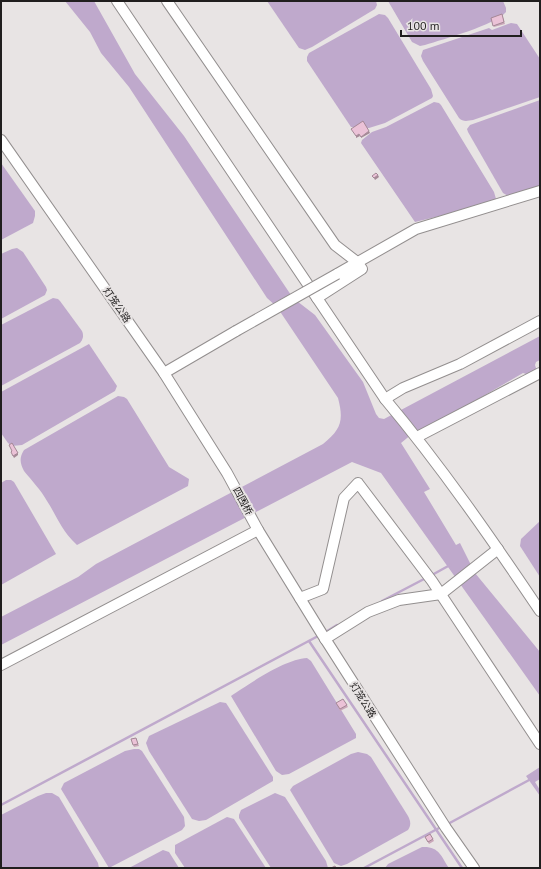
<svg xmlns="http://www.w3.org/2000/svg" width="541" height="869" viewBox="0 0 541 869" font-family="'PT Sans','Noto Sans SC',sans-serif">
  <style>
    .water { fill: #bfa9cc }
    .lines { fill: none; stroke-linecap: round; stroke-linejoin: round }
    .stream { stroke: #bfa9cc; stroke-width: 2.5 }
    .minor-casing { stroke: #938f8f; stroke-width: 12 }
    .minor { stroke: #fff; stroke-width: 10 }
    .minor-bridge-casing { stroke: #938f8f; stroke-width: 12; stroke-linecap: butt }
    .minor-bridge { stroke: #fff; stroke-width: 10 }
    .wall { fill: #caa7b9 }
    .shaded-wall { fill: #a48896 }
    .building { fill: #ebc2d7; stroke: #a48896 }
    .labels { text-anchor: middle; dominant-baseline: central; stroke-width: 4; stroke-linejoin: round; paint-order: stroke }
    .street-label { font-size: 10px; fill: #201e1e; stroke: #e8e4e4 }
  </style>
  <rect width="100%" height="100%" fill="#e8e4e4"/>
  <g class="water">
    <path d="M65 1H94L135 74 184 136 293 298 315 315 363 382 376 414 379 418 384 419 540 336V360L536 362 535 365 538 375 530 378 526 374 523 373 480 398 479 402 412 434 401 443 430 489 424 492 456 545 460 543 475 573 540 652V696L381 473 352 462 1 645V617L78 577 96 564 323 444C341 429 344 421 338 398L277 307 267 298 129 87 101 53 90 32Z"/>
    <path d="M267 1H376L377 5 375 9 312 47 305 50 299 48Z"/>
    <path d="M388 1H503L506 8V12C495 25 444 39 425 45L420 46 412 42Z"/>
    <path d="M379 14 385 15 388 18 431 89 433 96 432 98 385 123 369 128 351 127 307 61V57L309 53Z"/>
    <path d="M511 23 517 24 519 27 540 59V97L473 120C467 121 463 122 459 118L423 61 421 56 423 50 489 28 492 30Z"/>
    <path d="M540 100V189L510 197 503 193 468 132 467 129 470 125Z"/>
    <path d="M434 102 439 103 441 105 494 192 496 199 489 204 415 222 361 143 362 140 372 132 386 127Z"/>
    <path d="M1 163 35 211V216L33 223 1 240Z"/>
    <path d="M17 248 23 252 46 287 47 290 45 295 1 319V254L12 249Z"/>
    <path d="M53 298 58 299 60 301 82 331C84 336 83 339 80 343L1 386V325Z"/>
    <path d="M89 344 117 386 115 391 22 445 12 446 8 443 1 433V392Z"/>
    <path d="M118 396 124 397 127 399 169 467 189 479 188 486 77 545C61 530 58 518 47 501 41 490 32 481 24 471 20 463 19 458 24 450Z"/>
    <path d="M6 480H11L14 482 56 554 1 585V483Z"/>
    <path d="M540 521V577L520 546 521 539Z"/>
    <path d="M307 658 311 661 356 734V738L289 774 282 775 276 771 231 696C249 684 285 659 307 658Z"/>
    <path d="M220 702 226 703 228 706 273 777V781L206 820 199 821 192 819 149 751 146 743 149 736Z"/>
    <path d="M134 749H139L142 751 184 817 185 826 182 830 109 868 61 789 64 783 125 751Z"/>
    <path d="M358 752 367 754 371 757 408 816C411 822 411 825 408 830L347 864 341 866 334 863 290 790 293 786 351 754Z"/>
    <path d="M540 767V779L535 782 540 790V796L526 776Z"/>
    <path d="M46 793H52L59 797 98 863 99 868H1V815L38 796Z"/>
    <path d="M275 793 285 797 326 861 328 868H271L239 818V815L241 810Z"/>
    <path d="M227 817 234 819 266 868H185L175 853V845Z"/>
    <path d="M422 847C439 846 441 856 449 868H385L388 864Z"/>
    <path d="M163 850 169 852 179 868H129Z"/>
  </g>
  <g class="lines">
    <g class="stream">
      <path d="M432 575 450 565"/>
      <path d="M382 601 426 578"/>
      <path d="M324 633 337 625"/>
      <path d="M309 641 462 868"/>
      <path d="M1 805 320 635"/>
      <path d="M446 825 531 779"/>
      <path d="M364 868 441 827"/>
    </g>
    <g class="minor-casing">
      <g id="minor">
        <path d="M117 1 385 399C441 466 491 538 540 611"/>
        <path d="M167 1 335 245 357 262 362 269 317 298"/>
        <path d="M1 140 164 373 227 473 258 530 322 634 446 828 474 868"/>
        <path d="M337 274 416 229 540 191"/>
        <path d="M164 373 236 331"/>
        <path d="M385 399 403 388 460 364 540 321"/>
        <path d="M417 437 540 373"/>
        <path d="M300 598 323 589 344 498 358 483 432 581 540 744"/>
        <path d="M325 639 368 612 399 600 441 594 498 549"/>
        <path d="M1 665 258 530"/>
      </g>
    </g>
    <use href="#minor" class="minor"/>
    <g class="minor-bridge-casing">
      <path id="minor-bridge" d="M236 331 337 274"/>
    </g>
    <use href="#minor-bridge" class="minor-bridge"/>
  </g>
  <g class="wall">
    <path d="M502 14 505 24 494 27 491 18Z"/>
    <path d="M337 705H347L348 707 340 711Z"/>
    <path d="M136 738 139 746 134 747 131 739Z"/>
    <path d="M425 837 433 839 434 841 429 844Z"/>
  </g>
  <g class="shaded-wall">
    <path d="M369 131 370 133 361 138V137Z"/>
    <path d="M359 134 360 136 356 138V136Z"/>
    <path d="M378 175 379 177 375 180 374 178Z"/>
    <path d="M18 453V455L14 458 13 456Z"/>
  </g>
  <g class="building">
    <path d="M502 14 504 22 493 26 491 18Z"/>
    <path d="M363 121 369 131 361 137 359 134 356 136 351 129Z"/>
    <path d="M376 173 378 175 374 178 372 176Z"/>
    <path d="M12 443 18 453 13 456 11 452 12 451 9 445Z"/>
    <path d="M343 699 347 705 340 709 336 703Z"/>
    <path d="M136 738 138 744 133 745 131 739Z"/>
    <path d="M430 834 433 839 428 842 425 837Z"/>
    <path d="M335 866 336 868H331Z"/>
  </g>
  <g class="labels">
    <g class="street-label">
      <text transform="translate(117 305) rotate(55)">灯笼公路</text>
      <text transform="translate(243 501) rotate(62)">四围桥</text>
      <text transform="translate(363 700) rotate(58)">灯笼公路</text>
    </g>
  </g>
  <rect width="541" height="869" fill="none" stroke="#201e1e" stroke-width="4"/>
  <path d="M401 30v6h120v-6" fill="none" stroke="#201e1e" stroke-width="2"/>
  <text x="407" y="30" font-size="12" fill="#201e1e" stroke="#e8e4e4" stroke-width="3" paint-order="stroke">100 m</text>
</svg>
